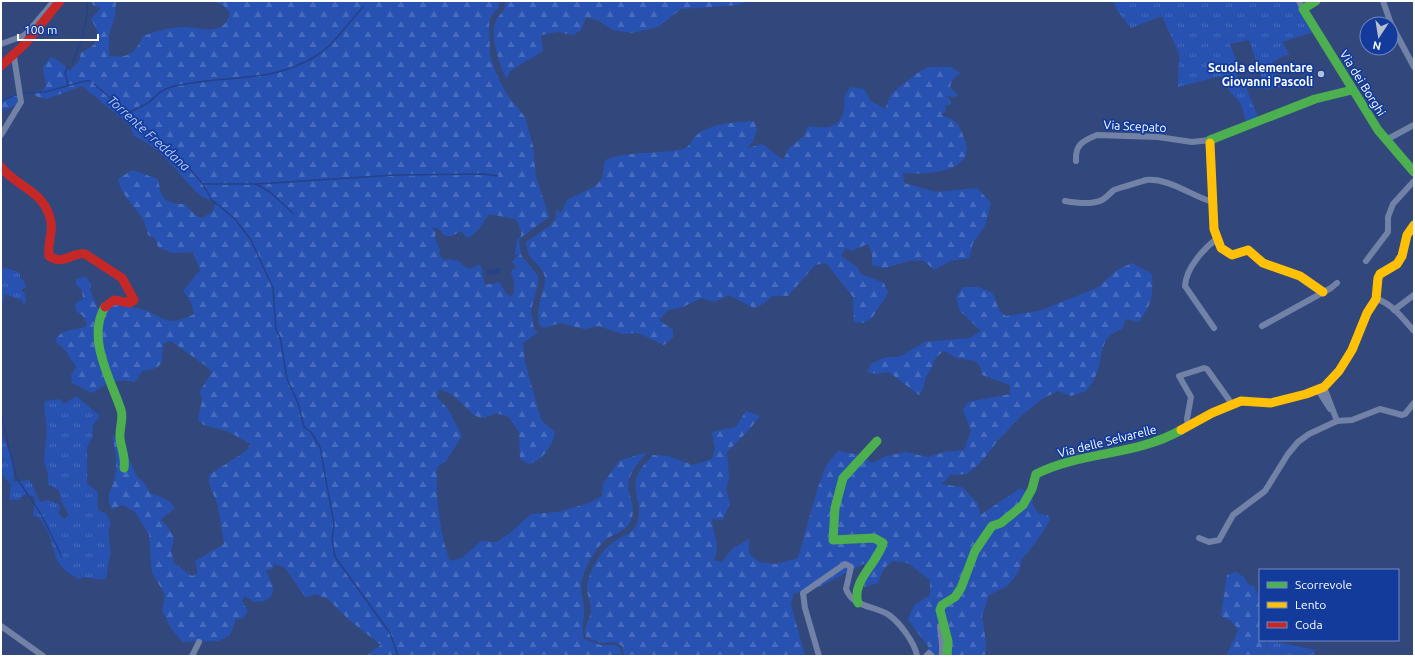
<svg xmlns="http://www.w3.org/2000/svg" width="1415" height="657" viewBox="0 0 1415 657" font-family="Ubuntu,sans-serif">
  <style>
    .grass { fill: url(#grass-tufts) }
    .forest { fill: url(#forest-firs); fill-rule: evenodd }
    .water { fill: #254189 }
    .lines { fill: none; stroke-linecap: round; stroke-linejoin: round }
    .stream { stroke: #254189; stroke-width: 1.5 }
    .street { stroke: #7281a6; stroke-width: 6 }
    .fast { stroke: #4caf50; stroke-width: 9 }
    .slow { stroke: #ffc107; stroke-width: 9 }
    .jam { stroke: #c62828; stroke-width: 9 }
    .poi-dot { fill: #b7bfd1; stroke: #133b9b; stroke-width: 1.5 }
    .labels { text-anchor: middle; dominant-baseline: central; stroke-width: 3.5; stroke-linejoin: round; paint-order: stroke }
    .poi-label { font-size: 12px; font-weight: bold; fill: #fff; stroke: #133b9b; text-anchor: end }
    .street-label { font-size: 12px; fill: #fff; stroke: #133b9b }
    .water-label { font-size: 13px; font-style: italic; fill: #b5cafa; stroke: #133b9b }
  </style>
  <defs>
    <pattern id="grass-tufts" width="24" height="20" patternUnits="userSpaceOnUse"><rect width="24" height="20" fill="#2852b1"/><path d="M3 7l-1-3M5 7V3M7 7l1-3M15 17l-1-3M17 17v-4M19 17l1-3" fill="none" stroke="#486cbd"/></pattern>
    <pattern id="forest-firs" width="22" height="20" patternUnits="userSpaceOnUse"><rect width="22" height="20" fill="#2852b1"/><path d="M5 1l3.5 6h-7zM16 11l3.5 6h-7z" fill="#486cbd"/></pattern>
  </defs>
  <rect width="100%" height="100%" fill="#32487c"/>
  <g class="grass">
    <path d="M1113 1H1296L1314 32 1282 42 1289 54 1272 62 1280 87 1266 90 1249 40 1230 44 1238 64 1233 65 1241 86 1245 85 1259 119 1247 124 1241 104 1227 88 1220 76 1178 87 1179 54 1162 16 1131 28 1119 13Z"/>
    <path d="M1 268 11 269 12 271H17L20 274V278L24 281 26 287 21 290 25 294 26 302 24 304 21 300 4 294V300L1 305Z"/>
    <path d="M76 396 100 416 93 425 92 438 87 447V483L98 493 97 504 99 511 106 513 111 524C105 532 112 545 110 554 109 562 107 570 106 579 96 581 89 575 79 579 59 569 56 561 51 540 49 532 43 524 39 517L33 516 35 497 26 494 18 500H9L11 485 1 473V464L5 459 1 458V434C9 449 16 465 13 482L30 480 40 502 48 500 60 505 59 514 64 519 69 515 61 501 59 490 48 484V474L44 461 47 431 44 404 46 401 60 399 64 404Z"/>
    <path d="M1268 640 1315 650 1314 656H1265Z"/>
  </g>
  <g class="forest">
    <path d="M91 1H116L115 15 109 34V56C129 58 135 54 143 36 157 31 170 27 186 27 203 28 224 37 230 13L223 5 213 1H499V7L492 15 489 21 490 55 496 73 507 95 525 117 533 146 536 177 549 217 519 239 521 255 538 276V284L531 310 534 329 538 332 523 343 525 362 541 420 555 432C553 445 542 461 529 464L520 459 519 432 509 417 496 413 484 418 475 416 453 395 439 389 437 397 448 409 462 436 446 461 437 467C436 498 439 532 450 561L462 558 481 541 496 542 509 534 531 514 558 512 589 503 602 496 603 484 619 461 647 452C638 463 625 476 629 492 631 502 636 511 630 522 625 532 612 534 604 541 593 552 582 572 581 587 581 596 585 604 584 612 584 621 581 629 584 639L601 645H615L620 648 622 656H366L381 645 348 619 328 599 315 594 306 598 285 568 274 564 273 568 266 571 273 586 272 595 265 601 254 602 245 596 242 601 248 611 243 618 236 619 230 635 219 641 182 642 171 628 162 610 165 595 152 572 149 534 135 512 123 505 112 509C104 495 113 489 115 476 118 463 115 449 112 435L116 438 128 456 136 475 145 484 150 493 168 500 175 508 160 520 167 526 174 538 171 551 174 563 192 576 198 573 195 561 224 544 218 506 209 483V475L246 451 251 444 227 431 204 425 198 420 202 399 200 391 212 372 206 366 171 341 164 343C159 360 169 368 142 371L135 382C115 378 108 382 92 393L72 383 71 374 76 368 75 364C68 358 70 357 66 351 62 346 58 345 55 339L63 332 85 327 87 324 82 315 76 311 75 304 83 299 82 290 76 285V279L86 277 91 284 90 290 98 309 108 308 115 303C123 307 129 307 137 308 163 314 164 330 194 314L190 300 183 291 200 270 193 252 173 253 158 247 155 238 148 235C147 230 146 224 143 219 134 204 123 199 118 179L132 170 158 179C161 198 164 204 185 204L195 215 202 218 212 212 216 202C210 200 203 198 199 194 177 174 163 148 134 136L130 125 82 86 47 99 35 96 34 91H42L46 86 43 67 51 57 59 61 70 71 79 61 81 53 94 45 98 32 91 19 101 8 93 5ZM489 214 516 219 521 231V236L517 239 515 255H518L512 262 515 265 516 269H512L511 274C515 278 515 291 512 296L507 295 499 282 485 285 481 266 478 265 471 269 466 268 459 261 445 259 444 261 439 254 440 250 435 238 436 232 432 228H438L445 236H452L461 231 465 236 469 238 479 229Z"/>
    <path d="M505 1H748L738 5 681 9 658 27 631 33 613 30 597 20 586 17 581 30 573 35 558 32 541 35 543 51 510 71 507 79C500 67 488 32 497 19 501 12 506 11 505 1Z"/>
    <path d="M928 67H951L960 73 952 80 950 87 957 94 956 97 947 96 951 102 949 105H945L946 110 941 115C945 117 949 118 953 120 959 124 962 132 964 138 979 173 924 175 903 173L904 183 936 192 977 188 991 203 985 226 973 243 969 258 950 261 934 270 923 260 909 261 885 268 872 265V254L868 244 851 251 846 248 841 256 857 267 861 274 884 283 888 293 872 318 863 323 854 322 853 297 826 263 815 265 788 296H772L763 304 754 308 729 295 714 302 701 298 683 307 668 310 659 320 673 330V337L664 345 638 333 622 334 599 326 584 329 560 323 544 328 540 326C533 305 549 286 544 274 540 262 527 262 526 242L551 225 556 218V210L561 213 567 200 594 187 602 179 605 160C630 150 657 155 683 149 690 147 692 138 698 134 712 123 737 122 754 121L757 130 753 141 747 148 763 144 783 160 789 148 804 136 808 126C814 127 822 128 828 127 843 125 846 108 844 96L851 87 864 89 871 101 885 109 891 94 916 74Z"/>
    <path d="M12 95 17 96V104L6 110H1V99L10 98Z"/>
    <path d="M1132 263 1152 274C1153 295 1152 306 1138 322L1126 319 1122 329C1098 336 1104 356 1096 375 1094 380 1090 386 1086 391L1071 396 1058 391 1042 399 1022 415 999 439 982 461 967 474 951 475 941 484 962 487 978 504 980 515 1021 488 1033 499 1032 504 1039 514 1048 515 1050 520 1036 542 1022 559 1018 573 1007 586 989 595 982 616 986 642 985 656H927L928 646 908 620 914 605 930 595V580L908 563 892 561 883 570 878 583 864 587 865 579 885 542 836 540 834 525 844 482 864 458 872 463 887 456 905 452 928 457 945 452 964 450 971 431 963 410 968 402 1010 394V385L982 375 981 368 976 361 957 358 944 351 936 357 931 369 926 377 923 389 919 395 889 372 877 374 867 372 872 363 887 357H899L925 342 970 338 981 331 960 311 956 297 963 287H978L993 293 999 310 1006 316 1039 311 1097 288 1117 270Z"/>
    <path d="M746 411 760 416 748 431 727 452 729 478 726 489 730 503 723 520 712 519C713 537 721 543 714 560L722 562 732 549 749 539V553L759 562 776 564 798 558 817 490 827 464 838 451 855 454 861 457 842 477 831 539H866L882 543 864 574 865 563 821 586 793 594 791 604 805 656H624L622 646 615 642 601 643 586 637C583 627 590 621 591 611 591 603 587 596 587 587 589 570 601 550 615 541 623 536 632 534 636 525 645 507 631 493 637 477 640 468 647 462 653 455L668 456 693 465 712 459 715 449 712 432 736 427Z"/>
    <path d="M1236 572 1244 577 1248 584 1254 586 1260 598V640H1267L1265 656H1227C1229 646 1236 639 1238 629L1231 621 1221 616 1227 575Z"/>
  </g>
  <path class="water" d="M497 268 500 269 499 273 487 275V270Z"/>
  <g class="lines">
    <g class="stream">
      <path d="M72 63C80 45 89 21 87 1"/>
      <path d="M94 84 175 153 203 184 211 199 235 219 251 240 273 288 276 329 280 337 287 379 298 403 304 427 311 432 320 447 334 524 332 540 335 557 390 633 398 656"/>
      <path d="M68 86 65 72 68 67"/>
      <path d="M22 93 45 92 85 81H90"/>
      <path d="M1 101 18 94"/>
      <path d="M127 114C133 110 140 107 146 104 154 99 159 91 168 88 220 73 267 86 316 56 335 44 348 23 363 7"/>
      <path d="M203 184H256L396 175 484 174 498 176"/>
      <path d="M256 184 270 192 294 214"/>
      <path d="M1 413 16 477 41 514 62 557"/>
    </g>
    <g class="street">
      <path d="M1299 1 1303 9"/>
      <path d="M1383 1 1391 24 1414 67"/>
      <path d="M1 44 23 36 28 32 54 1"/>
      <path d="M1 135 21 102 14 57"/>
      <path d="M1386 140 1414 125"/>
      <path d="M1076 161C1075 145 1082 141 1097 135L1158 137 1192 142 1210 140"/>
      <path d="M1065 201C1076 203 1092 205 1102 200 1106 198 1110 193 1114 190 1115 189 1144 181 1146 180 1170 178 1191 196 1213 202"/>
      <path d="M1366 261 1388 232V217L1393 204 1414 181"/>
      <path d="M1376 299C1392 303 1403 319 1414 331"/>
      <path d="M1394 310 1414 295"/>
      <path d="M1262 326 1331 288 1337 283"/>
      <path d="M1214 328 1185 286C1186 268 1204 248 1218 238"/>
      <path d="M1324 387 1337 421"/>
      <path d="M1318 390 1330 409"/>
      <path d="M1337 421 1352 420 1380 409 1402 415 1405 414 1414 403"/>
      <path d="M1188 427 1187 419 1191 397 1179 376 1204 368 1207 369 1232 404"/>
      <path d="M1199 538 1209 542 1219 540 1233 515 1265 491 1288 454 1298 442 1309 434 1337 421"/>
      <path d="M1 626 43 656"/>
      <path d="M940 626 942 644V656"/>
      <path d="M192 656 199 642"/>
      <path d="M819 656 805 608 803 593 845 564 851 567 846 589C853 608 874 605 889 615 900 623 915 643 917 656"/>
      <path d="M926 656 929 653 932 656"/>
    </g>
    <g class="fast">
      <path d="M1316 1 1303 9 1378 130 1414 172"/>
      <path d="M1210 143V140L1315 99 1352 90"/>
      <path d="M105 307C86 338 111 380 121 410 124 418 119 429 120 438 121 448 126 458 124 468"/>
      <path d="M858 603C851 581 878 563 883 543L874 538 833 540 835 508 843 478 877 441"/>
      <path d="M947 656 948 641 940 610 942 605 955 597 961 588 975 551 992 526 1001 523 1023 505 1032 489 1036 474C1082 451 1136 456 1181 430"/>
    </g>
    <g class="slow">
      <path d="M1210 143 1214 229 1221 248 1232 255 1248 250 1263 263 1300 276 1323 292"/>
      <path d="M1181 430 1212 413 1241 401 1271 403 1306 394 1324 387 1339 371 1352 350 1367 313 1376 299 1378 278 1380 274 1397 264 1402 256 1407 235 1414 225"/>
    </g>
    <g class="jam">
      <path d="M1 66 25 44 60 1"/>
      <path d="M1 167C16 187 45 190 51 222 53 233 47 244 49 256 63 266 72 252 85 254L122 278 134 300 130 303 114 300 105 307"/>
    </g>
  </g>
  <circle class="poi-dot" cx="1321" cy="74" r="4"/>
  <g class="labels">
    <g class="poi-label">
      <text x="1313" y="67">Scuola elementare<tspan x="1313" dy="14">Giovanni Pascoli</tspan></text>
    </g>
    <g class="street-label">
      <text transform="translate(1363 83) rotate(58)">Via dei Borghi</text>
      <text transform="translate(1135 126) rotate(3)">Via Scepato</text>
      <text transform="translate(1107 441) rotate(-14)">Via delle Selvarelle</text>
    </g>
    <g class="water-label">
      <text transform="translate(149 133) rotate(42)">Torrente Freddana</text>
    </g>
  </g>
  <rect width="1415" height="657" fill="none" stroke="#ffffff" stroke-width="4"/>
  <rect x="1259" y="569" width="140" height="72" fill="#133b9b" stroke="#7189c3"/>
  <rect x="1267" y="582" width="20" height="6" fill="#4caf50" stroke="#7189c3"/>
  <text x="1295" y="589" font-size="12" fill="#ffffff">Scorrevole</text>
  <rect x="1267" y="602" width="20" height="6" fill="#ffc107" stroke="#7189c3"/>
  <text x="1295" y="609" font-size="12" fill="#ffffff">Lento</text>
  <rect x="1267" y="622" width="20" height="6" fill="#c62828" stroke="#7189c3"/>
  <text x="1295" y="629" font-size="12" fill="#ffffff">Coda</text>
  <g transform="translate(1379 36) rotate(192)"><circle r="19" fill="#133b9b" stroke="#7189c3"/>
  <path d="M0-3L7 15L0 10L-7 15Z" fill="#b7bfd1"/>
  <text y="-6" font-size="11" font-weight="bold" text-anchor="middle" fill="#ffffff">N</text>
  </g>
  <path d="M18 34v6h80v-6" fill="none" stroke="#ffffff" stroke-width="2"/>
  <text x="24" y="34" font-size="12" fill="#ffffff" stroke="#133b9b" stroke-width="3" paint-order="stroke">100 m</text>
</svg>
